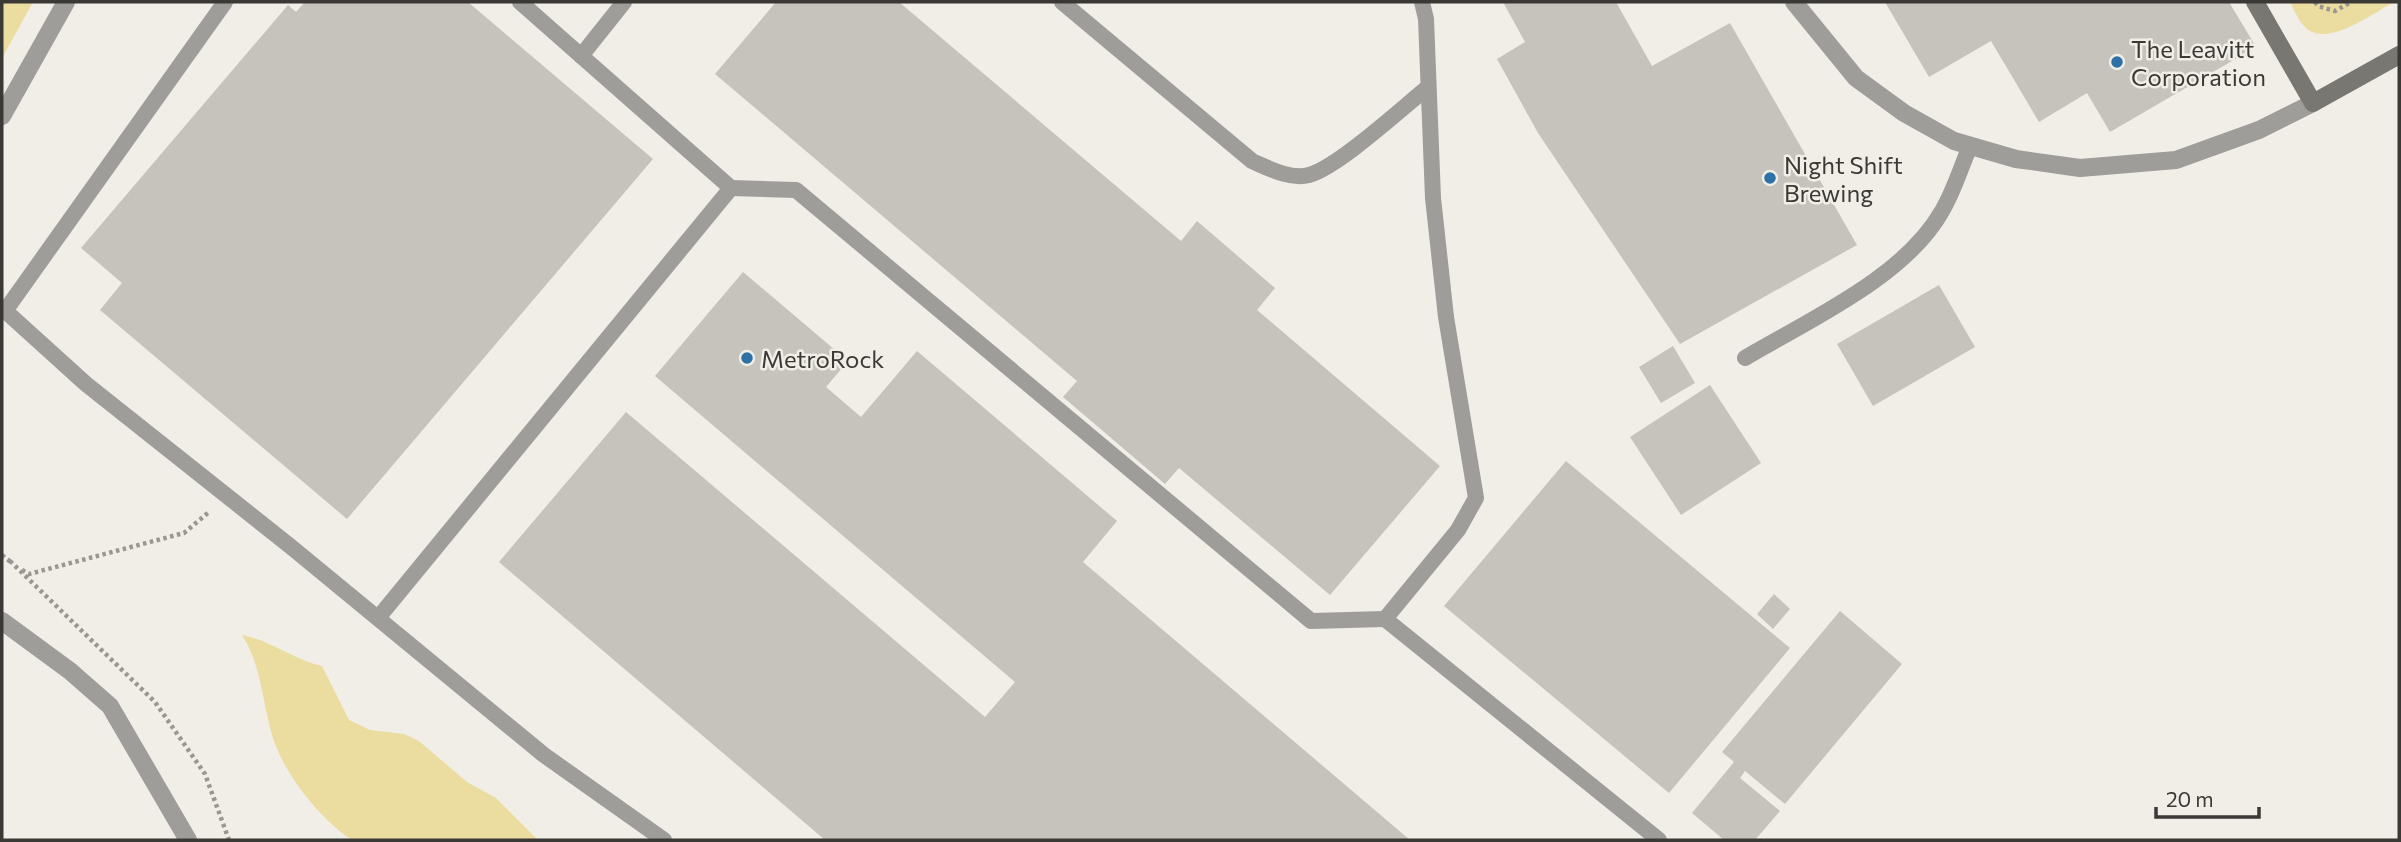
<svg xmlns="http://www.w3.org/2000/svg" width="2401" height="842" viewBox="0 0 2401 842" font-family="Commissioner,sans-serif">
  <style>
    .green { fill: #ebdca0 }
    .building { fill: #c5c3bb }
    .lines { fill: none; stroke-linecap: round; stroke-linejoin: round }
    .path { stroke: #989791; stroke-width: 4.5; stroke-dasharray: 3.5 3.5; stroke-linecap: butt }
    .service { stroke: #9e9d9a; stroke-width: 16 }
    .minor { stroke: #9e9d9a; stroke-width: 18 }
    .secondary { stroke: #787772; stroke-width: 18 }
    .poi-dot { fill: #2d71a6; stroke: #f0eee6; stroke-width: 2.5 }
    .labels { text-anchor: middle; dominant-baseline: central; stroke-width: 5; stroke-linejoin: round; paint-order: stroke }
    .poi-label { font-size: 24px; fill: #3a3936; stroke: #f0eee6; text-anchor: start }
  </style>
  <rect width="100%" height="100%" fill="#f0eee6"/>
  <g class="green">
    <path d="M2 2H33L2 58Z"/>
    <path d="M2290 2H2394C2373 13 2325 50 2304 26 2298 20 2294 9 2290 2Z"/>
    <path d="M242 635C273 641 295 661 322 666L349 720 370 730 404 734 419 741 467 782 496 798 538 840H352C320 819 285 775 273 738 262 703 262 666 242 635Z"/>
  </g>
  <g class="building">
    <path d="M305 2H468L653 159 347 519 100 310 122 283 81 248 288 5 296 12Z"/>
    <path d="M776 2H899L1181 241 1197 221 1275 288 1257 310 1440 466 1330 595 1179 468 1165 484 1063 397 1077 381 715 74Z"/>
    <path d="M1503 2H1616L1652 66 1730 23 1857 245 1680 344 1538 133 1497 59 1525 42Z"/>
    <path d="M1885 2H2229L2256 47 2110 132 2087 93 2039 122 1991 41 1929 77Z"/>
    <path d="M743 272 848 361 826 387 861 417 917 351 1117 521 1083 562 1410 840H825L499 562 626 412 985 717 1015 682 655 376Z"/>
    <path d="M1939 285 1975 347 1873 406 1837 344Z"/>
    <path d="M1673 346 1695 383 1661 403 1639 367Z"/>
    <path d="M1710 385 1761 463 1681 515 1630 437Z"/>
    <path d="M1566 461 1790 648 1669 793 1444 606Z"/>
    <path d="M1774 594 1790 609 1773 629 1757 614Z"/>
    <path d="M1840 611 1902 664 1785 804 1745 771 1740 778 1780 811 1755 840H1724L1692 813 1734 762 1722 752Z"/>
  </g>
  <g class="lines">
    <g class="path">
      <path d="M2315 2 2318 6 2335 11 2351 2"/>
      <path d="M2 555 12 563"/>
      <path d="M10 561 155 702 205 774 229 840"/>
      <path d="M22 570 29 574 184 533 209 512"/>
    </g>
    <g class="service">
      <path d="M1062 2 1252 161C1268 168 1290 180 1309 175 1338 167 1401 109 1427 88"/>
      <path d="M1422 2 1426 19 1433 198 1446 317 1476 498 1458 530 1385 619 1659 840"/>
      <path d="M581 56 624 2"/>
      <path d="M731 188 796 190 1311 621 1385 619"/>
      <path d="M2 308 86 384 290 546 544 755 664 840"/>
      <path d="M5 311 225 2"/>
      <path d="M1745 358C1809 320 1905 277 1942 211 1954 191 1961 167 1970 146"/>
      <path d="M378 618 731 188 520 2"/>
    </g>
    <g class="minor">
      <path d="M1794 2 1856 78 1904 113 1954 141 2016 159 2080 168 2176 160 2259 130 2313 103"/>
      <path d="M2 116 66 2"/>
      <path d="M2 621 70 671 110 706 188 840"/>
    </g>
    <path class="secondary" d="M2255 2 2313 103 2399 55"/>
  </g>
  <g class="poi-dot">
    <circle cx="2117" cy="62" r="7"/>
    <circle cx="1770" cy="178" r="7"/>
    <circle cx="747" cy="358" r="7"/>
  </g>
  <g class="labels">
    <g class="poi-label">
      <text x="2131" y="48">The Leavitt<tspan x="2131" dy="28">Corporation</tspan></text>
      <text x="1784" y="164">Night Shift<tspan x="1784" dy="28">Brewing</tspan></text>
      <text x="761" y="358">MetroRock</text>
    </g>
  </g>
  <rect width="2401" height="842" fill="none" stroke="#3a3936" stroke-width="7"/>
  <path d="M2156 807v10h103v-10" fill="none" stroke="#3a3936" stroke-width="3.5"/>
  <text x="2166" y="807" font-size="21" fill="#3a3936" stroke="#f0eee6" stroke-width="5" paint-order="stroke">20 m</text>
</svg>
